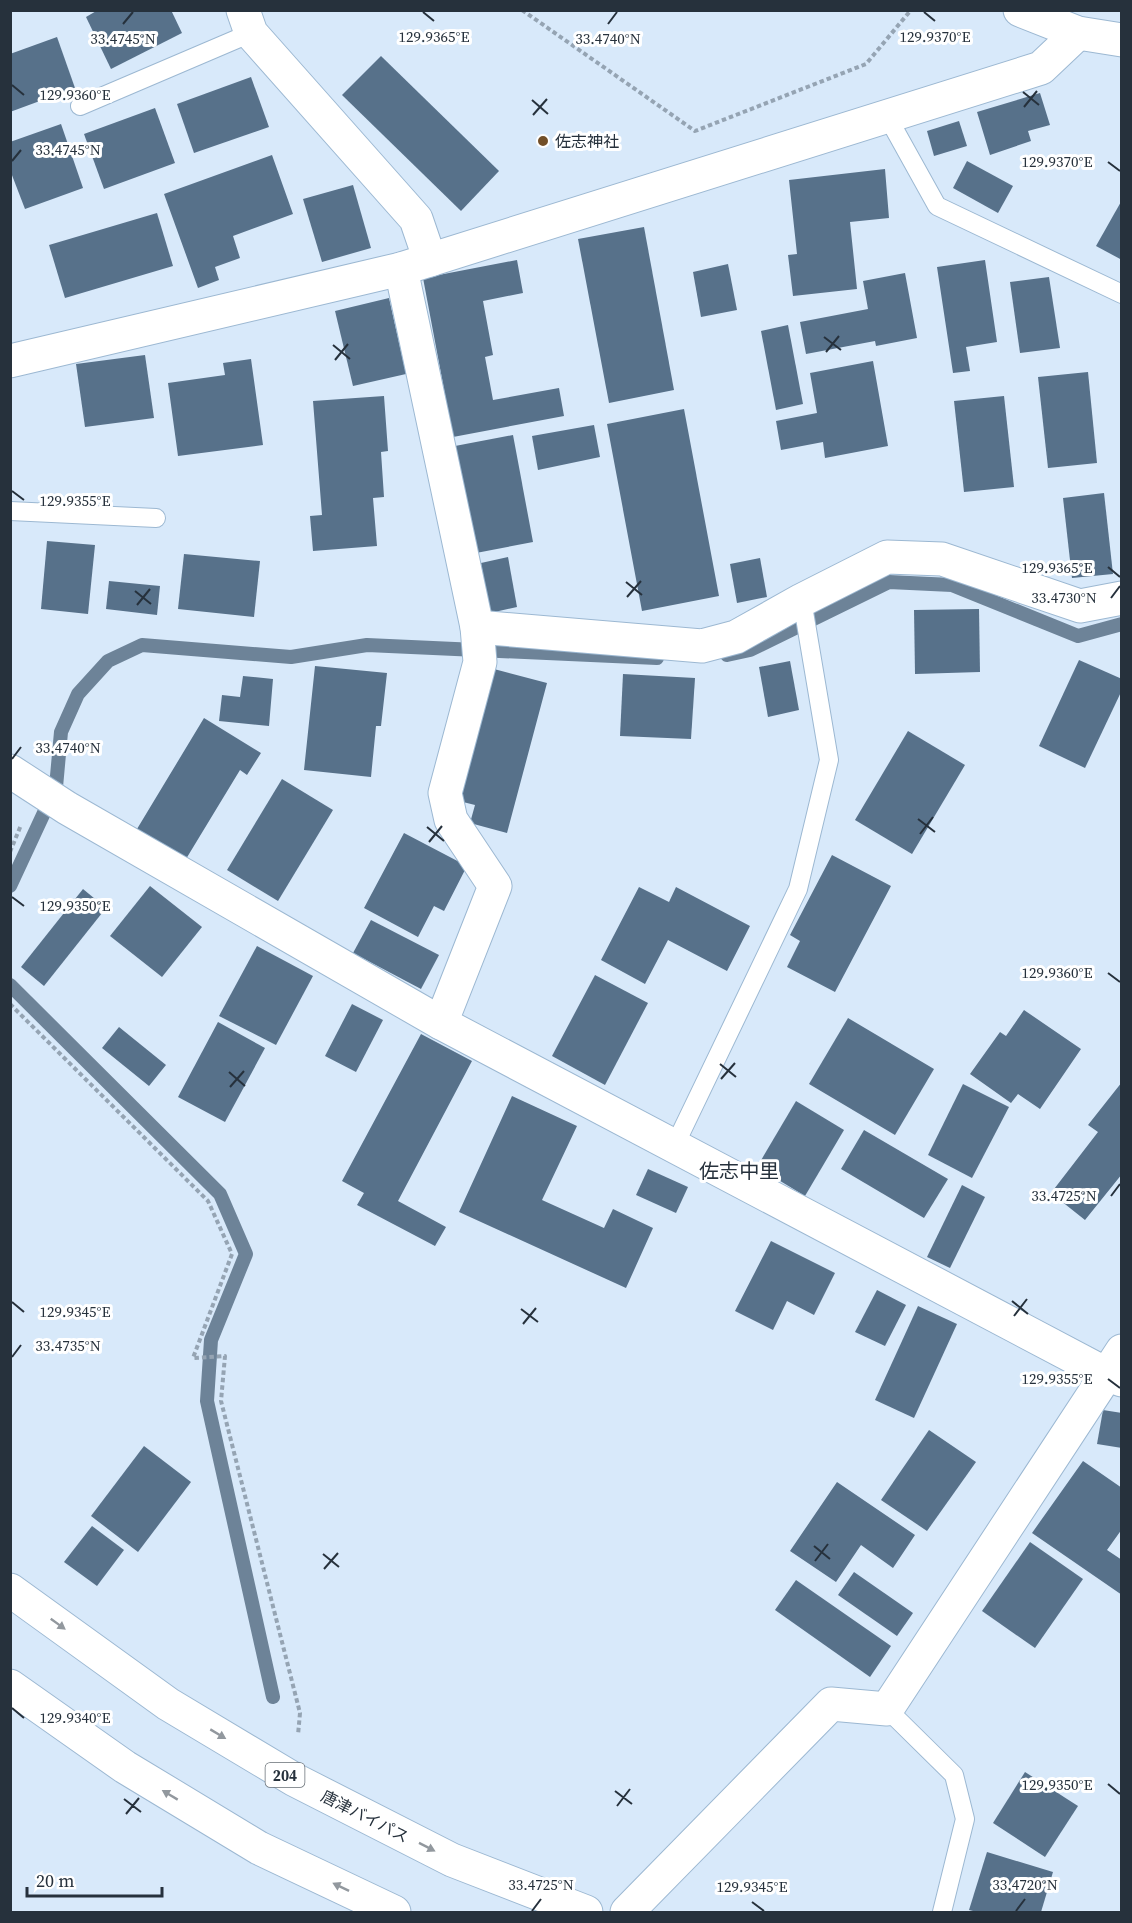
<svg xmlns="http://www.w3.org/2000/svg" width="1132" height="1923" viewBox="0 0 1132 1923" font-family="'Source Serif 4','Noto Sans JP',serif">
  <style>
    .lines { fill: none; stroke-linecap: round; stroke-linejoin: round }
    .stream { stroke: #6d8398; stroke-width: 14 }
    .building { fill: #57718a }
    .lane-casing { stroke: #9cb8d2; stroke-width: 20 }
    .street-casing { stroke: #9cb8d2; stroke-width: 35 }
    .highway-casing { stroke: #9cb8d2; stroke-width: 35 }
    .path { stroke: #95a4b3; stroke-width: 4; stroke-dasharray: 4.5 3; stroke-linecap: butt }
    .lane { stroke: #fff; stroke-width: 18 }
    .street { stroke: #fff; stroke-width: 33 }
    .highway { stroke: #fff; stroke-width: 33 }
    .oneway { fill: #92989e }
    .ticks { fill: none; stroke: #26313c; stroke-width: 2 }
    .poi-dot { fill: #724f28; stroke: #fff; stroke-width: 2 }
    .labels { text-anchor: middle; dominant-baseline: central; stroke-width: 6; stroke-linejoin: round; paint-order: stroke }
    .shield { fill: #fff; stroke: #676f76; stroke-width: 1.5 }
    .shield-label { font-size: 15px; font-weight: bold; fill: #26313c }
    .poi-label { font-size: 16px; fill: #26313c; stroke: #fff; text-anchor: start }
    .street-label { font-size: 16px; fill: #26313c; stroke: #fff }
    .quarter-label { font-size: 20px; fill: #26313c; stroke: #fff }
    .ticks-label { font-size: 15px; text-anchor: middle; fill: #26313c; stroke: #fff; stroke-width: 6; stroke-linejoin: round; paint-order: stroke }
  </style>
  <rect width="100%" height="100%" fill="#d8e9fa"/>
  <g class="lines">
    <g class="stream">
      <path d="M727 655 750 650 889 582 952 585 1078 636 1122 624"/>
      <path d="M10 886 56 787 61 732 78 694 108 661 142 645 291 657 367 645 657 658"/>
      <path d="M10 985 220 1194 246 1254 211 1340 207 1401 273 1697"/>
    </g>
  </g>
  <g class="building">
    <path d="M98 10H171L182 33 111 69 86 17Z"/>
    <path d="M57 37 75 88 10 112V54Z"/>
    <path d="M381 56 499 171 461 211 342 95Z"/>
    <path d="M251 77 269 127 194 153 177 104Z"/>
    <path d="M1040 93 1050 125 1028 131 1031 141 990 155 977 112Z"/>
    <path d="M155 108 175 163 104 189 84 134Z"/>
    <path d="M959 121 967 146 934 156 927 131Z"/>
    <path d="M61 124 83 188 25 209 10 170V142Z"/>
    <path d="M272 155 293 214 233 236 240 258 215 267 219 280 198 288 164 194Z"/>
    <path d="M967 161 1013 186 998 213 953 188Z"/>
    <path d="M885 169 889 218 850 222 857 289 793 296 788 255 797 254 789 180Z"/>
    <path d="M353 185 371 248 322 262 303 199Z"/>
    <path d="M1122 200V260L1096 246Z"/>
    <path d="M157 213 173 266 65 298 49 245Z"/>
    <path d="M644 227 674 390 609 403 578 239Z"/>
    <path d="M517 260 523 293 483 301 493 355 485 357 493 400 559 388 564 416 453 437 423 278Z"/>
    <path d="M985 260 997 342 966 347 970 371 953 373 937 267Z"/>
    <path d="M728 264 737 310 701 317 693 272Z"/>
    <path d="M905 273 917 338 876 346 875 341 806 354 800 322 868 309 863 281Z"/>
    <path d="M1049 277 1060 348 1020 353 1010 282Z"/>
    <path d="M389 298 406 374 353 386 335 311Z"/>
    <path d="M788 325 803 404 776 410 761 331Z"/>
    <path d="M145 355 154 418 85 427 76 364Z"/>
    <path d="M251 359 263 445 178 456 168 383 225 375 223 363Z"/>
    <path d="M873 361 888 446 825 458 823 442 781 450 776 421 817 413 810 373Z"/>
    <path d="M1088 372 1097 463 1048 468 1038 377Z"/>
    <path d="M384 396 388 451 381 452 384 497 373 498 377 546 313 551 310 516 322 515 313 401Z"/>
    <path d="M1004 396 1014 487 964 492 954 401Z"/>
    <path d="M684 409 719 596 642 611 607 424Z"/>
    <path d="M594 425 600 457 538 470 532 436Z"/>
    <path d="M513 435 533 542 476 553 455 446Z"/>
    <path d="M1104 493 1113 574 1072 578 1063 498Z"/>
    <path d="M47 541 95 545 88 614 41 609Z"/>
    <path d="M184 554 260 561 254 617 178 609Z"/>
    <path d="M508 557 517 607 490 613 481 563Z"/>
    <path d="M760 558 767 597 737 603 730 564Z"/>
    <path d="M109 581 160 586 157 615 106 609Z"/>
    <path d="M979 609 980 672 915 674 914 610Z"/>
    <path d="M1079 660 1122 679V690L1085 768 1039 746Z"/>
    <path d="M790 661 799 710 768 717 759 667Z"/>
    <path d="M315 666 387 673 381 726H376L371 777 304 770Z"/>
    <path d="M494 669 547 683 507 833 470 823 475 805 459 801Z"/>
    <path d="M623 674 695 678 691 739 620 736Z"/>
    <path d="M243 676 273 679 269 726 219 721 222 695 240 697Z"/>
    <path d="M204 718 261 753 247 775 240 770 186 859 137 829Z"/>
    <path d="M908 731 965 765 912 854 855 820Z"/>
    <path d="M282 779 333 810 278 901 227 870Z"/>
    <path d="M404 833 467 866 444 911 434 906 418 937 364 908Z"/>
    <path d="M832 855 891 886 835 992 787 967 800 941 790 935Z"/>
    <path d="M150 886 202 927 162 977 110 936Z"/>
    <path d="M639 887 669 902 676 887 750 926 727 971 668 940 645 984 601 960Z"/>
    <path d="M83 889 106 908 44 986 21 967Z"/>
    <path d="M371 920 439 955 421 989 353 953Z"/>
    <path d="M257 946 313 976 276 1045 219 1016Z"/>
    <path d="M595 975 648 1003 605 1085 552 1056Z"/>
    <path d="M352 1004 383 1020 356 1072 325 1056Z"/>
    <path d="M1024 1010 1081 1049 1040 1109 1018 1094 1011 1103 970 1074 1000 1032 1006 1036Z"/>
    <path d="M848 1018 934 1069 895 1135 809 1084Z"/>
    <path d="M218 1022 265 1048 225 1122 178 1097Z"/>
    <path d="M119 1027 166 1065 149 1086 102 1048Z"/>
    <path d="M421 1034 472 1061 398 1201 446 1227 435 1246 357 1205 364 1193 342 1181Z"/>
    <path d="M1122 1082V1174L1085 1220 1051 1193 1098 1132 1088 1125Z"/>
    <path d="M963 1084 1009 1107 972 1178 928 1155Z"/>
    <path d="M512 1096 577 1126 542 1200 604 1228 613 1209 653 1228 626 1288 459 1212Z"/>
    <path d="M796 1101 844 1130 805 1196 757 1167Z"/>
    <path d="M864 1130 948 1179 924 1218 841 1169Z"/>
    <path d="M648 1169 688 1187 676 1213 636 1195Z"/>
    <path d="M962 1185 985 1197 950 1268 927 1257Z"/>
    <path d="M771 1241 835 1273 814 1315 787 1301 773 1330 735 1311Z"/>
    <path d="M877 1290 906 1305 885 1346 855 1332Z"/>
    <path d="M918 1306 957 1324 914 1418 875 1400Z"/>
    <path d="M1103 1410 1122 1413V1448L1097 1444Z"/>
    <path d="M929 1430 976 1462 927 1531 881 1500Z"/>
    <path d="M144 1446 191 1482 138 1552 91 1516Z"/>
    <path d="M1083 1461 1122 1488V1529L1107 1550 1122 1560V1595L1032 1533Z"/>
    <path d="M837 1482 915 1535 893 1568 861 1545 836 1582 790 1551Z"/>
    <path d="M92 1526 124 1550 97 1586 64 1562Z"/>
    <path d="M1030 1542 1083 1579 1035 1648 982 1611Z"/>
    <path d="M854 1572 913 1613 897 1636 838 1595Z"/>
    <path d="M796 1580 891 1646 870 1677 775 1610Z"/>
    <path d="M1025 1772 1078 1806 1045 1857 993 1823Z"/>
    <path d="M987 1852 1053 1872 1041 1912H977L969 1910Z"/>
  </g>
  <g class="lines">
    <g class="lane-casing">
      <g id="lane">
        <path d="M80 106 251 33"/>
        <path d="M887 116 937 206 1122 294"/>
        <path d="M10 511 156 518"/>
        <path d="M674 1147 798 889 829 760 802 600"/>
        <path d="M887 1709 954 1775 965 1819 942 1912"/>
      </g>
    </g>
    <g class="street-casing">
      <g id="street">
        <path d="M243 10 251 33 416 219 430 260"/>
        <path d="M1020 10 1078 33 1122 40"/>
        <path d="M401 269 477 627 480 662 445 793 451 820 495 886 441 1023"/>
        <path d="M10 361 401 269 1041 68 1078 33"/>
        <path d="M477 627 702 646 736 637 802 600 887 557 942 559 1080 606 1122 598"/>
        <path d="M10 771 67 808 441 1023 1106 1374 1122 1380"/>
        <path d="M627 1912 831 1704 887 1709 1122 1351"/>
      </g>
    </g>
    <g class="highway-casing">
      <g id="highway">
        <path d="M10 1590 168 1704 295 1780 452 1860 586 1912"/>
        <path d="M10 1686 125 1767 259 1848 394 1912"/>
      </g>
    </g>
    <g class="path">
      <path d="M522 10 695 131 866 64 911 10"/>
      <path d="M10 852 21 825"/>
      <path d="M10 1004 208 1201 232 1254 193 1358 225 1356 221 1401 300 1713 298 1735"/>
    </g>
    <use href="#lane" class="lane"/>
    <use href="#street" class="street"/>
    <use href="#highway" class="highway"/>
  </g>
  <defs><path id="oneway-solid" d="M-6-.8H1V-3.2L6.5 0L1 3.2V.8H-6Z" transform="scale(1.5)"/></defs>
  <g class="oneway">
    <use href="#oneway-solid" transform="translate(58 1624) rotate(36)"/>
    <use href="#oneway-solid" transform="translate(218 1734) rotate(31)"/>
    <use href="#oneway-solid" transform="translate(170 1795) rotate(-149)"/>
    <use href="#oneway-solid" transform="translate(427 1847) rotate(27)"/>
    <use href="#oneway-solid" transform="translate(341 1887) rotate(-154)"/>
  </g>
  <path class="ticks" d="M423 12 434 21M924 12 935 21M123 24 133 12M608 24 617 12M12 85 24 95M1023 92 1039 105M532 100 548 114M1024 107 1037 91M533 115 547 99M12 161 21 150M1108 162 1120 171M824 337 841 350M333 345 350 359M826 352 839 336M335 360 348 344M12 491 24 500M1108 567 1120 577M626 582 642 595M135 591 151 604M627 597 641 581M1111 598 1120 586M137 605 150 589M12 759 21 747M918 819 935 832M427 827 444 841M920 834 933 817M429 842 442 826M12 897 24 906M1108 973 1120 982M720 1064 736 1077M229 1072 245 1086M721 1079 735 1063M230 1087 244 1071M1111 1196 1120 1184M1012 1301 1028 1314M12 1302 24 1312M521 1309 538 1322M1014 1316 1027 1299M523 1324 536 1308M12 1357 21 1345M1108 1379 1120 1388M814 1546 830 1559M323 1554 339 1567M815 1561 828 1544M324 1569 338 1553M12 1708 24 1718M1108 1784 1120 1794M615 1791 632 1804M124 1799 141 1812M617 1806 630 1789M126 1814 139 1798M752 1902 764 1911M532 1911 541 1899M1016 1911 1025 1899"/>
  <circle class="poi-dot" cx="543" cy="141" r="6"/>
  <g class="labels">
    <rect class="shield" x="265.5" y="1763" width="39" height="24" rx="4.5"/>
    <g class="shield-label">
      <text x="285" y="1775">204</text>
    </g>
    <g class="poi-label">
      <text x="555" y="141">佐志神社</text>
    </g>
    <g class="street-label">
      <text transform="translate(365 1816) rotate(27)">唐津バイパス</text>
    </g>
    <g class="quarter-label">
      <text x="739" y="1171">佐志中里</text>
    </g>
  </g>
  <g class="ticks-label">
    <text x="434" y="42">129.9365°E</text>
    <text x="935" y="42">129.9370°E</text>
    <text x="123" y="44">33.4745°N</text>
    <text x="608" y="44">33.4740°N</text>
    <text x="75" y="100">129.9360°E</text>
    <text x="68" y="155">33.4745°N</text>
    <text x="1057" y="167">129.9370°E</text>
    <text x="75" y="506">129.9355°E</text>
    <text x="1057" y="573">129.9365°E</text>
    <text x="1064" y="603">33.4730°N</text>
    <text x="68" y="753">33.4740°N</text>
    <text x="75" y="911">129.9350°E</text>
    <text x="1057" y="978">129.9360°E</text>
    <text x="1064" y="1201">33.4725°N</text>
    <text x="75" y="1317">129.9345°E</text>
    <text x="68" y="1351">33.4735°N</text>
    <text x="1057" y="1384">129.9355°E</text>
    <text x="75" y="1723">129.9340°E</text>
    <text x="1057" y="1790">129.9350°E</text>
    <text x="541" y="1890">33.4725°N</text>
    <text x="1025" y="1890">33.4720°N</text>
    <text x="752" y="1892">129.9345°E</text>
  </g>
  <rect width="1132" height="1923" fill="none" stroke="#26313c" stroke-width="24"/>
  <path d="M27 1887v9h135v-9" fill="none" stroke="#26313c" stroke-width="3"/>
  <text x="36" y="1887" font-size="18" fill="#26313c" stroke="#ffffff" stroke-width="4.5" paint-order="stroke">20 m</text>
</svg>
